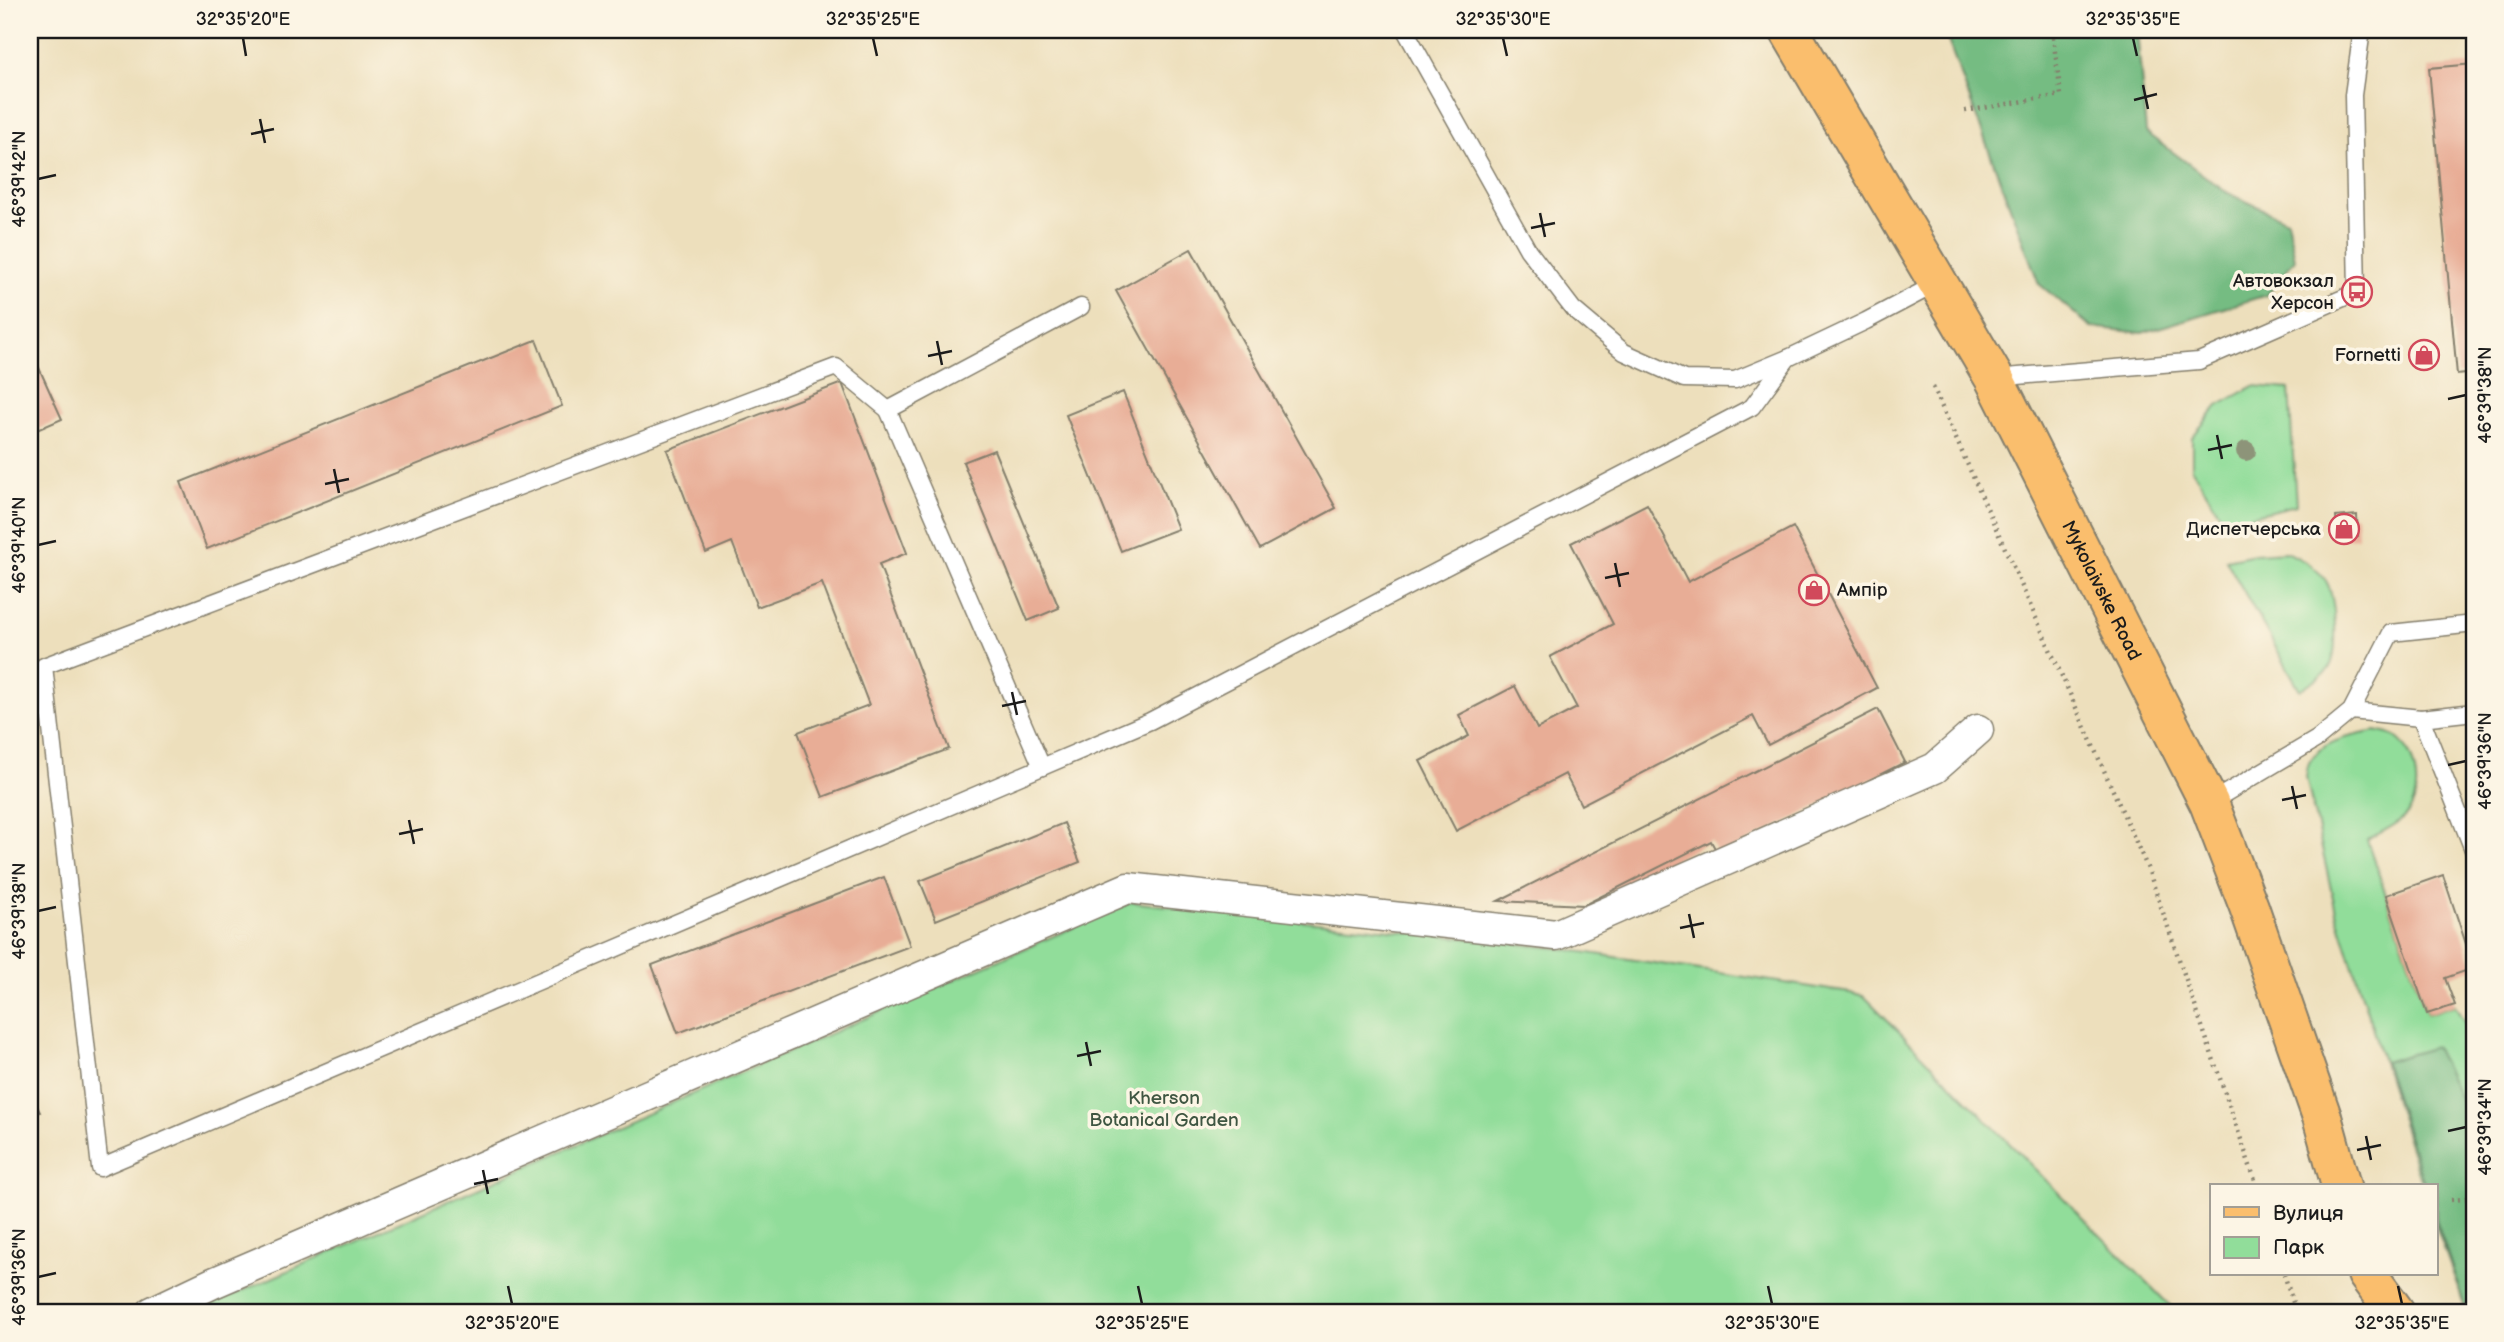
<svg xmlns="http://www.w3.org/2000/svg" width="2504" height="1342" viewBox="0 0 2504 1342" font-family="'Balsamiq Sans',sans-serif">
  <style>
    .green { fill: #91dd9a; stroke: #567c5b; stroke-width: 2 }
    .forest { fill: #74bc82; stroke: #486c4f; stroke-width: 2 }
    .building { fill: #e8ad96 }
    .lines { fill: none; stroke-linecap: round; stroke-linejoin: round }
    .lane-casing { stroke: #847e6c; stroke-width: 19 }
    .street-casing { stroke: #847e6c; stroke-width: 33 }
    .primary-casing { stroke: #847e6c; stroke-width: 42 }
    .path { stroke: #847e6c; stroke-width: 4.5; stroke-dasharray: 2 5; stroke-linecap: butt }
    .lane { stroke: #fff; stroke-width: 16 }
    .street { stroke: #fff; stroke-width: 30 }
    .primary { stroke: #fabe6d; stroke-width: 38 }
    .tree { fill: #8d9479 }
    .ticks { fill: none; stroke: #1c1c1c; stroke-width: 2.5 }
    .labels { text-anchor: middle; dominant-baseline: central; stroke-width: 7; stroke-linejoin: round; paint-order: stroke }
    .poi-label { font-size: 19px; fill: #1c1c1c; stroke: #fcf5e5; text-anchor: end }
    .street-label { font-size: 19px; fill: #1c1c1c; stroke: #fcf5e5 }
    .park-label { font-size: 19px; fill: #3f5642; stroke: #fcf5e5 }
    .neatline { fill: none; stroke: #1c1c1c; stroke-width: 2.5 }
    .ticks-label { font-size: 18px; text-anchor: middle; fill: #1c1c1c }
  </style>
  <rect width="100%" height="100%" fill="#fcf5e5"/>
  <filter id="ink" filterUnits="userSpaceOnUse"><feTurbulence type="fractalNoise" baseFrequency=".0143" numOctaves="2"/><feDisplacementMap in="SourceGraphic" scale="14" xChannelSelector="R" yChannelSelector="G"/><feConvolveMatrix kernelMatrix="1 2 1 2 8 2 1 2 1" color-interpolation-filters="sRGB"/></filter>
  <filter id="wash" filterUnits="userSpaceOnUse"><feTurbulence type="fractalNoise" baseFrequency=".00686" numOctaves="4" result="noise"/><feDisplacementMap in="SourceGraphic" scale="28" xChannelSelector="R" yChannelSelector="G"/><feGaussianBlur stdDeviation="1.57" result="paint"/><feColorMatrix in="noise" values="0 0 0 0 0 0 0 0 0 0 0 0 0 0 0 0 0 1.4 0 .05"/><feComposite in="paint" operator="in"/></filter>
  <g filter="url(#wash)">
    <rect width="100%" height="100%" fill="#eddfbc"/>
    <g class="green">
      <path d="M2254 386 2289 389 2296 505 2225 522 2192 469V437L2218 406Z"/>
      <path d="M2287 552C2302 560 2317 567 2326 581 2336 596 2340 657 2327 671 2319 678 2308 684 2300 690L2226 560 2255 554Z"/>
      <path d="M2376 731C2382 733 2392 734 2397 738 2416 753 2423 793 2408 813 2397 826 2381 832 2367 840L2427 1014 2455 1005 2474 1038V1312H2468L2464 1304 2436 1226V1186H2422L2337 916 2306 777C2307 772 2307 765 2310 761 2323 739 2354 736 2376 731Z"/>
      <path d="M1131 902 1557 948 1863 995 2176 1312H194Z"/>
    </g>
    <g class="forest">
      <path d="M1944 30H2137L2146 132 2226 192 2287 220 2295 259 2267 295 2142 333 2091 327 2039 284Z"/>
      <path d="M2435 1047 2469 1116 2474 1132V1312H2470L2464 1304 2436 1219V1186H2425L2384 1062Z"/>
    </g>
    <g id="blocks">
      <g class="building">
        <path d="M2474 64V373L2457 375 2429 68Z"/>
        <path d="M1191 249 1336 508 1260 549 1116 291Z"/>
        <path d="M536 340 562 406 207 549 181 482Z"/>
        <path d="M30 348 62 419 30 433Z"/>
        <path d="M842 383 907 553 879 564 949 749 823 797 798 732 869 705 822 583 757 607 732 542 706 553 667 450Z"/>
        <path d="M1123 392 1178 529 1121 551 1066 415Z"/>
        <path d="M994 450 1059 608 1028 621 963 462Z"/>
        <path d="M1647 504 1688 582 1793 527 1877 688 1768 745 1753 716 1581 805 1565 774 1456 831 1420 761 1469 736 1459 715 1515 686 1537 729 1577 708 1550 657 1613 624 1571 543Z"/>
        <path d="M2357 515 2358 537 2338 539 2336 517Z"/>
        <path d="M1878 709 1905 762 1719 856 1711 841 1584 905 1498 901Z"/>
        <path d="M1064 823 1080 862 936 920 920 881Z"/>
        <path d="M2443 875 2474 968 2445 978 2455 1005 2427 1014 2386 895Z"/>
        <path d="M884 877 910 946 678 1033 652 965Z"/>
        <path d="M30 1092 40 1112 30 1118Z"/>
      </g>
    </g>
  </g>
  <g filter="url(#ink)">
    <use href="#blocks" fill-opacity="0" stroke="#847e6c" stroke-width="2"/>
    <g class="lines">
      <g class="lane-casing">
        <g id="lane">
          <path d="M1405 30 1528 250 1573 309 1624 352 1684 379 1735 380 1788 358 1866 321 1938 283"/>
          <path d="M1994 378 2199 361 2357 292 2353 95 2362 30"/>
          <path d="M888 410 836 367 44 666 100 1168 1150 721 1752 407 1788 358"/>
          <path d="M2351 711 2421 718 2474 712"/>
          <path d="M2421 718 2474 852"/>
          <path d="M1042 767 888 410 1081 307"/>
          <path d="M2209 803 2317 739 2351 711 2391 633 2474 624"/>
        </g>
      </g>
      <g class="street-casing">
        <path id="street" d="M152 1312 213 1283 1128 888 1556 935 1935 768 1978 730"/>
      </g>
      <g class="primary-casing">
        <g id="primary">
          <path id="s1" d="M1789 30 1994 378 2209 803 2249 907 2322 1117 2341 1186"/>
          <path d="M2367 1274 2395 1312"/>
        </g>
      </g>
      <g class="path">
        <path d="M1965 111 2061 95 2052 30"/>
        <path d="M1933 387 2148 869 2257 1186"/>
        <path d="M2451 1200 2474 1198"/>
        <path d="M2284 1274 2296 1312"/>
      </g>
      <use href="#lane" class="lane"/>
      <use href="#street" class="street"/>
      <use href="#primary" class="primary"/>
    </g>
    <circle class="tree" cx="2246" cy="451" r="10"/>
  </g>
  <path class="ticks" d="M243 38 246 56M873 38 877 56M1503 38 1507 56M2133 38 2137 56M2143 85 2148 109M2134 100 2157 94M260 119 265 143M251 134 274 129M38 179 56 175M1540 213 1545 237M1531 228 1555 223M937 341 942 365M928 356 952 351M2448 399 2466 395M2217 435 2222 459M2208 450 2232 445M334 469 339 493M325 484 349 479M38 545 56 541M1615 563 1620 587M1605 578 1629 573M1012 692 1017 715M1002 706 1026 701M2448 765 2466 761M2292 786 2297 809M2282 800 2306 795M409 820 414 844M399 834 423 829M38 911 56 907M1689 914 1694 938M1680 928 1704 923M1086 1042 1091 1066M1077 1056 1101 1051M2448 1131 2466 1127M2366 1136 2371 1160M2357 1150 2381 1145M483 1170 488 1194M474 1184 498 1179M38 1277 56 1273M508 1286 512 1304M1138 1286 1142 1304M1768 1286 1772 1304M2398 1286 2402 1304"/>
  <defs>
    <g id="bus-ring" transform="scale(1.575)"><circle r="9.5" fill="#fcf5e5" stroke="#d1495b" stroke-width="1.5"/><path d="M-5-6H5V4H4V6H2V4H-2V6H-4V4H-5ZM-3.5-4V0h7V-4ZM-3.5 1.2v1.5H-2V1.2ZM2 1.2v1.5H3.5V1.2Z" fill="#d1495b"/></g>
    <g id="shop-ring" transform="scale(1.575)"><circle r="9.5" fill="#fcf5e5" stroke="#d1495b" stroke-width="1.5"/><path d="M-5-2.5h2.3a2.7 3.5 0 0 1 5.4 0H5L5.5 6h-11ZM-1.5-2.5h3a1.5 2.3 0 0 0-3 0Z" fill="#d1495b"/></g>
  </defs>
  <g fill-rule="evenodd">
    <use href="#bus-ring" x="2357" y="292"/>
    <use href="#shop-ring" x="2424" y="355"/>
    <use href="#shop-ring" x="2344" y="529"/>
    <use href="#shop-ring" x="1814" y="590"/>
  </g>
  <g class="labels">
    <g class="poi-label">
      <text x="2334" y="281">Автовокзал<tspan x="2334" dy="22">Херсон</tspan></text>
      <text x="2401" y="355">Fornetti</text>
      <text x="2321" y="529">Диспетчерська</text>
      <text x="1837" y="590" text-anchor="start">Ампір</text>
    </g>
    <g class="street-label">
      <text stroke="none"><textPath href="#s1" startOffset="642">Mykolaivske Road</textPath></text>
    </g>
    <g class="park-label">
      <text x="1164" y="1098">Kherson<tspan x="1164" dy="22">Botanical Garden</tspan></text>
    </g>
  </g>
  <rect width="2504" height="1342" fill="none" stroke="#fcf5e5" stroke-width="77"/>
  <rect x="2210" y="1184" width="228" height="91" fill="#fcf5e5" stroke="#a29e95" stroke-width="2"/>
  <rect x="2224" y="1207" width="35" height="10" fill="#fabe6d" stroke="#a29e95" stroke-width="2"/>
  <text x="2273" y="1220" font-size="21" fill="#1c1c1c">Вулиця</text>
  <rect x="2224" y="1237" width="35" height="21" fill="#91dd9a" stroke="#a29e95" stroke-width="2"/>
  <text x="2273" y="1254" font-size="21" fill="#1c1c1c">Парк</text>
  <rect x="38" y="38" width="2428" height="1266" class="neatline"/>
  <g class="ticks-label">
    <text x="243" y="25">32°35'20"E</text>
    <text x="873" y="25">32°35'25"E</text>
    <text x="1503" y="25">32°35'30"E</text>
    <text x="2133" y="25">32°35'35"E</text>
    <text transform="translate(19 179) rotate(-90)" y="6">46°39'42"N</text>
    <text transform="translate(2485 395) rotate(-90)" y="6">46°39'38"N</text>
    <text transform="translate(19 545) rotate(-90)" y="6">46°39'40"N</text>
    <text transform="translate(2485 761) rotate(-90)" y="6">46°39'36"N</text>
    <text transform="translate(19 911) rotate(-90)" y="6">46°39'38"N</text>
    <text transform="translate(2485 1127) rotate(-90)" y="6">46°39'34"N</text>
    <text transform="translate(19 1277) rotate(-90)" y="6">46°39'36"N</text>
    <text x="512" y="1329">32°35'20"E</text>
    <text x="1142" y="1329">32°35'25"E</text>
    <text x="1772" y="1329">32°35'30"E</text>
    <text x="2402" y="1329">32°35'35"E</text>
  </g>
</svg>
